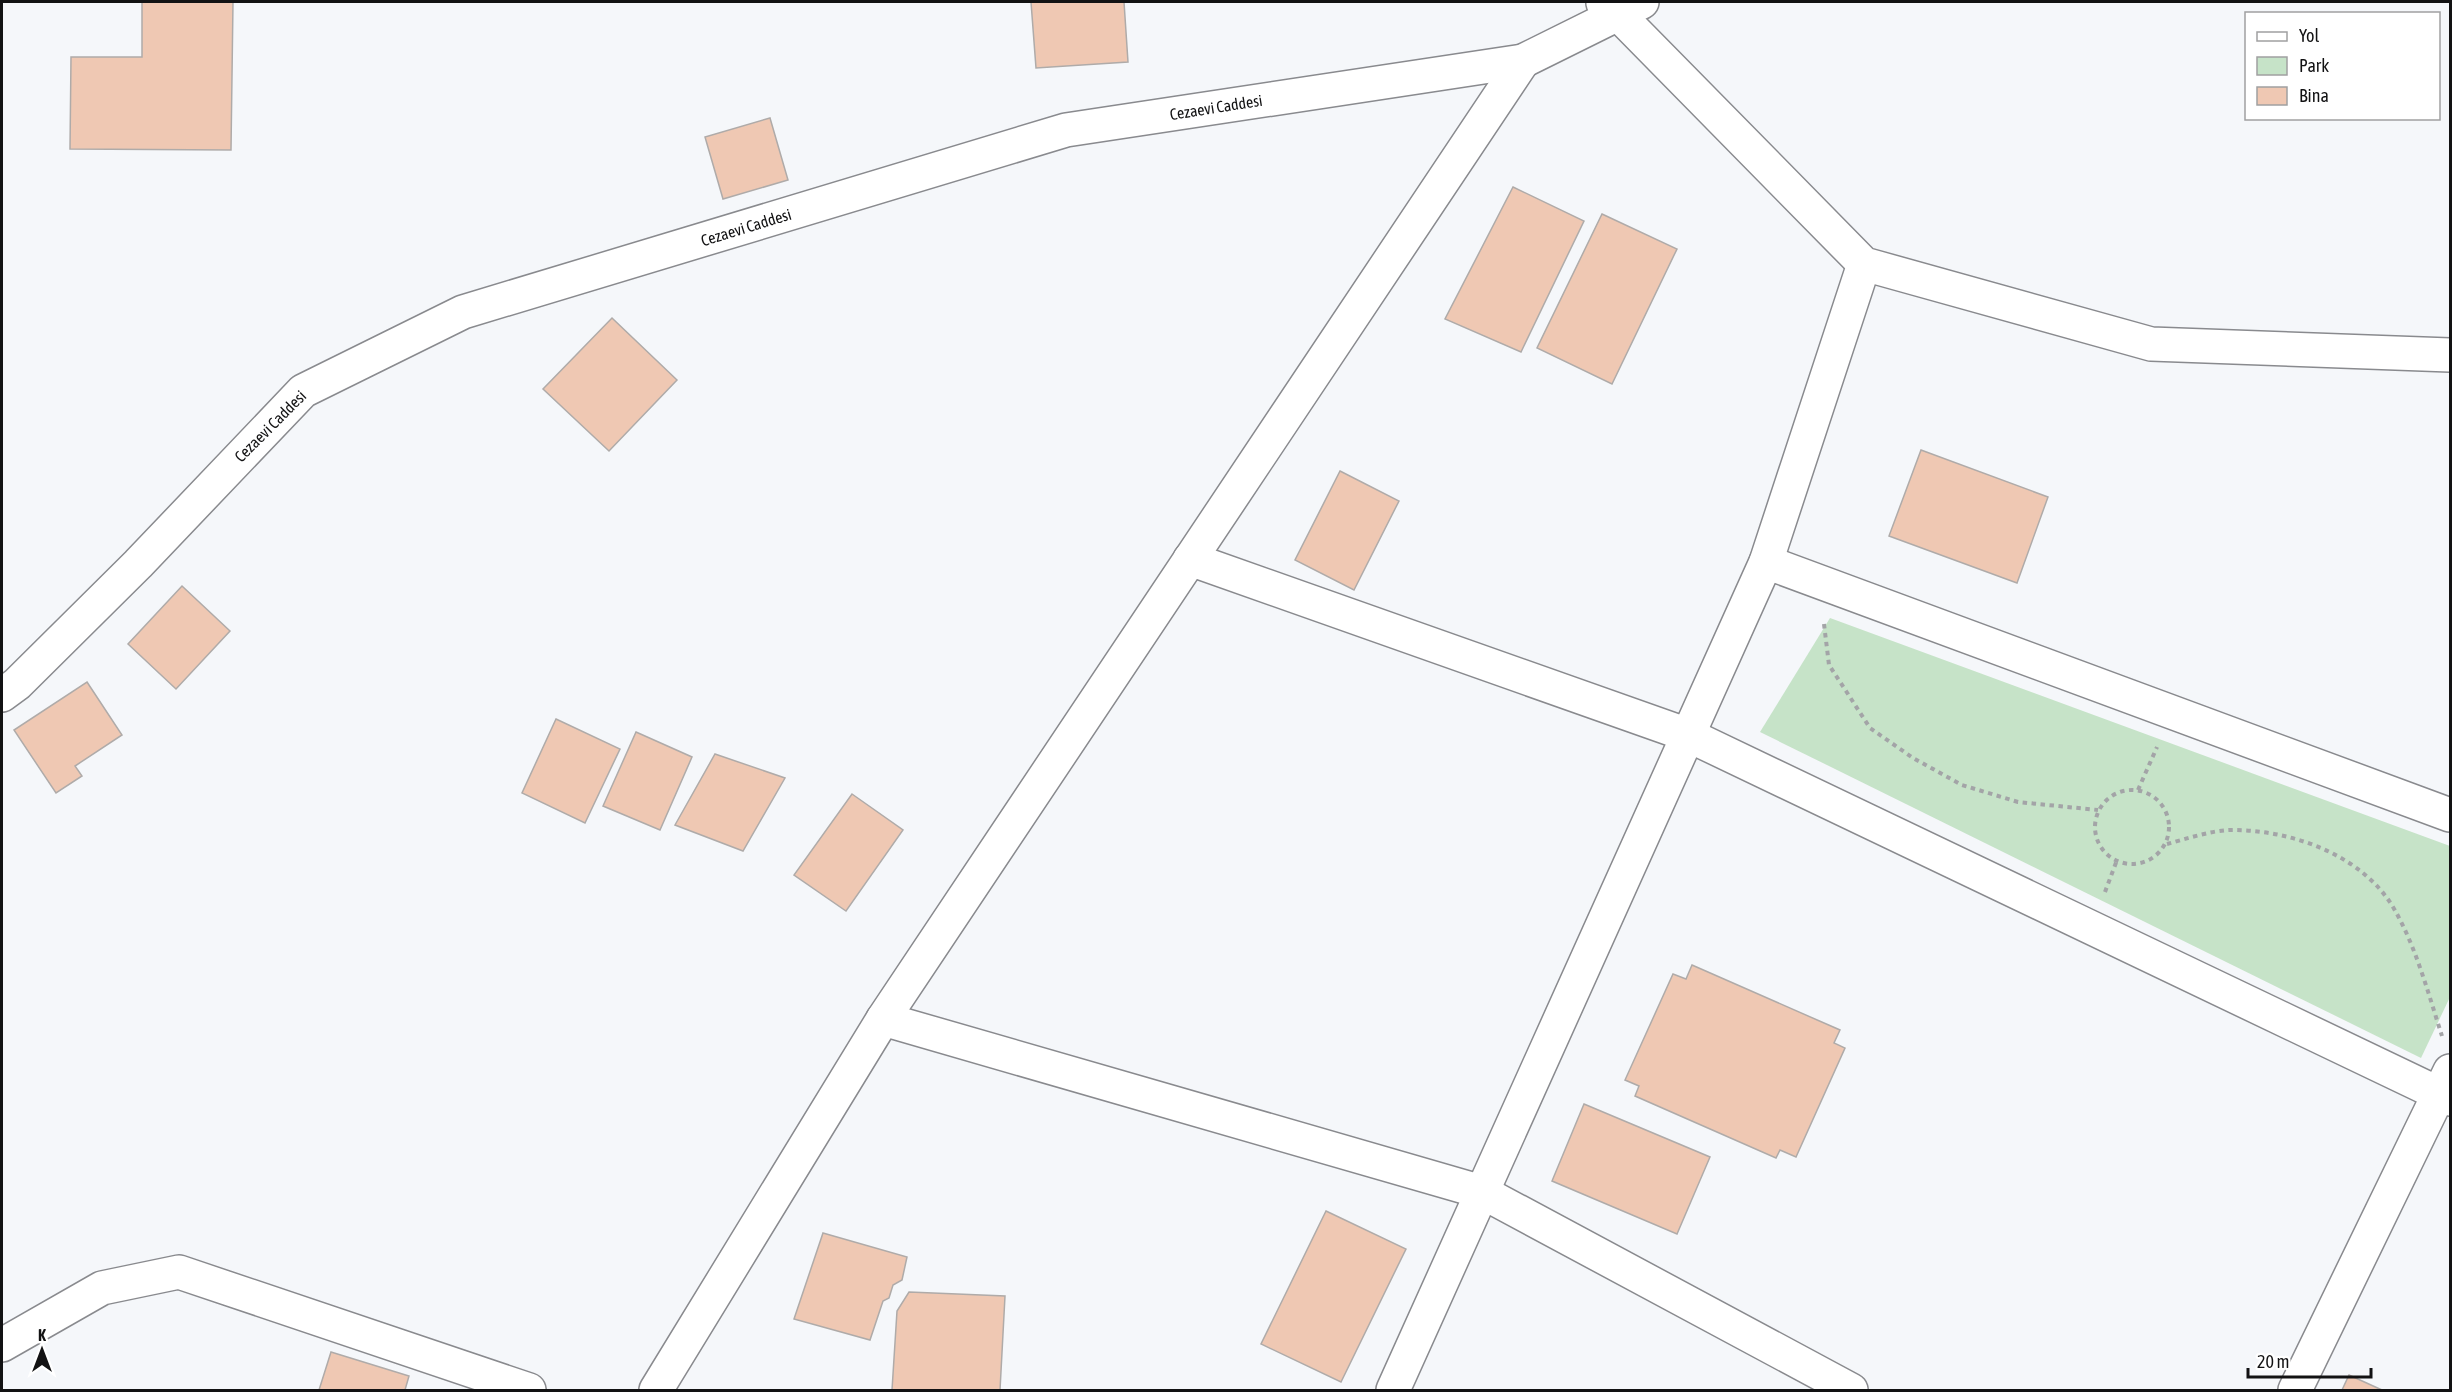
<svg xmlns="http://www.w3.org/2000/svg" width="2452" height="1392" viewBox="0 0 2452 1392" font-family="'Asap Condensed',sans-serif">
  <style>
    .green { fill: #c6e3c8 }
    .building { fill: #efc8b3; stroke: #afaba9; stroke-width: 1.5 }
    .lines { fill: none; stroke-linecap: round; stroke-linejoin: round }
    .minor-casing { stroke: #898a8e; stroke-width: 36 }
    .path { stroke: #a3a4a7; stroke-width: 4; stroke-dasharray: 4.5 4.5; stroke-linecap: butt }
    .minor { stroke: #fff; stroke-width: 33 }
    .labels { text-anchor: middle; dominant-baseline: central; stroke-width: 5; stroke-linejoin: round; paint-order: stroke }
    .street-label { font-size: 16px; fill: #121213; stroke: #fff }
  </style>
  <rect width="100%" height="100%" fill="#f5f7fa"/>
  <path class="green" d="M1830 618 2450 846V997L2421 1058 1760 732Z"/>
  <g class="building">
    <path d="M142 2H233L231 150 70 149 71 57H142Z"/>
    <path d="M1031 2H1124L1128 62 1036 68Z"/>
    <path d="M770 118 788 180 723 199 705 137Z"/>
    <path d="M1513 187 1584 221 1521 352 1445 319Z"/>
    <path d="M1602 214 1677 249 1612 384 1537 348Z"/>
    <path d="M612 318 677 380 609 451 543 389Z"/>
    <path d="M1921 450 2048 497 2017 583 1889 536Z"/>
    <path d="M1340 471 1399 501 1354 590 1295 560Z"/>
    <path d="M182 586 230 631 176 689 128 644Z"/>
    <path d="M87 682 122 735 75 766 82 776 56 793 14 730Z"/>
    <path d="M556 719 620 749 585 823 522 793Z"/>
    <path d="M636 732 692 757 660 830 603 806Z"/>
    <path d="M715 754 785 778 743 851 675 825Z"/>
    <path d="M852 794 903 830 846 911 794 875Z"/>
    <path d="M1692 965 1840 1030 1834 1043 1845 1048 1796 1157 1780 1150 1776 1158 1635 1096 1639 1086 1625 1080 1673 974 1686 979Z"/>
    <path d="M1584 1104 1710 1157 1677 1234 1552 1181Z"/>
    <path d="M1326 1211 1406 1249 1341 1382 1261 1344Z"/>
    <path d="M823 1233 907 1257 902 1280 893 1285 889 1298 883 1301 870 1340 794 1319Z"/>
    <path d="M909 1292 1005 1296 1000 1390H892L897 1311Z"/>
    <path d="M331 1352 409 1376 405 1390H319Z"/>
    <path d="M2349 1375 2382 1390H2342Z"/>
  </g>
  <g class="lines">
    <g class="minor-casing">
      <g id="minor">
        <path d="M1603 3 1618 14 1864 264 2151 344 2450 355"/>
        <path d="M1190 559 1688 735 2450 1099"/>
        <path d="M1766 562 2450 815"/>
        <path d="M2 695 17 684 138 564 303 391 463 312 1066 130 1523 61 1642 2"/>
        <path d="M883 1019 1482 1192 1851 1390"/>
        <path d="M2 1345 102 1288 179 1272 529 1390"/>
        <path d="M656 1390 883 1019 1523 61"/>
        <path d="M1393 1390 1766 562 1864 264"/>
        <path d="M2295 1390 2450 1071"/>
      </g>
    </g>
    <g class="path">
      <path d="M1824 624 1829 665 1846 691 1870 728 1913 758 1962 785 2018 802 2098 810"/>
      <path d="M2138 790 2157 747"/>
      <circle cx="2132" cy="827" r="37"/>
      <path d="M2167 844C2186 839 2209 831 2229 830 2289 829 2361 854 2393 907 2416 946 2428 993 2442 1036"/>
      <path d="M2105 892 2117 860"/>
    </g>
    <use href="#minor" class="minor"/>
  </g>
  <g class="labels">
    <g class="street-label">
      <text transform="translate(1216 107) rotate(-9)">Cezaevi Caddesi</text>
      <text transform="translate(746 227) rotate(-17)">Cezaevi Caddesi</text>
      <text transform="translate(270 426) rotate(-45)">Cezaevi Caddesi</text>
    </g>
  </g>
  <rect width="2452" height="1392" fill="none" stroke="#121213" stroke-width="6"/>
  <rect x="2245" y="12" width="195" height="108" fill="#ffffff" stroke="#a0a0a1" stroke-width="1.5"/>
  <rect x="2257" y="32" width="30" height="9" fill="#ffffff" stroke="#a0a0a1" stroke-width="1.5"/>
  <text x="2299" y="42" font-size="18" fill="#121213">Yol</text>
  <rect x="2257" y="57" width="30" height="18" fill="#c6e3c8" stroke="#a0a0a1" stroke-width="1.5"/>
  <text x="2299" y="72" font-size="18" fill="#121213">Park</text>
  <rect x="2257" y="87" width="30" height="18" fill="#efc8b3" stroke="#a0a0a1" stroke-width="1.5"/>
  <text x="2299" y="102" font-size="18" fill="#121213">Bina</text>
  <g transform="translate(42 1350)" stroke="#ffffff" stroke-width="4.5" paint-order="stroke">
  <path d="M0-4.5L10 22L0 15L-10 22Z" fill="#121213"/>
  <text y="-9" font-size="16" font-weight="bold" text-anchor="middle" fill="#121213">K</text>
  </g>
  <path d="M2248 1368v9h123v-9" fill="none" stroke="#121213" stroke-width="3"/>
  <text x="2257" y="1368" font-size="18" fill="#121213" stroke="#ffffff" stroke-width="4.5" paint-order="stroke">20 m</text>
</svg>
